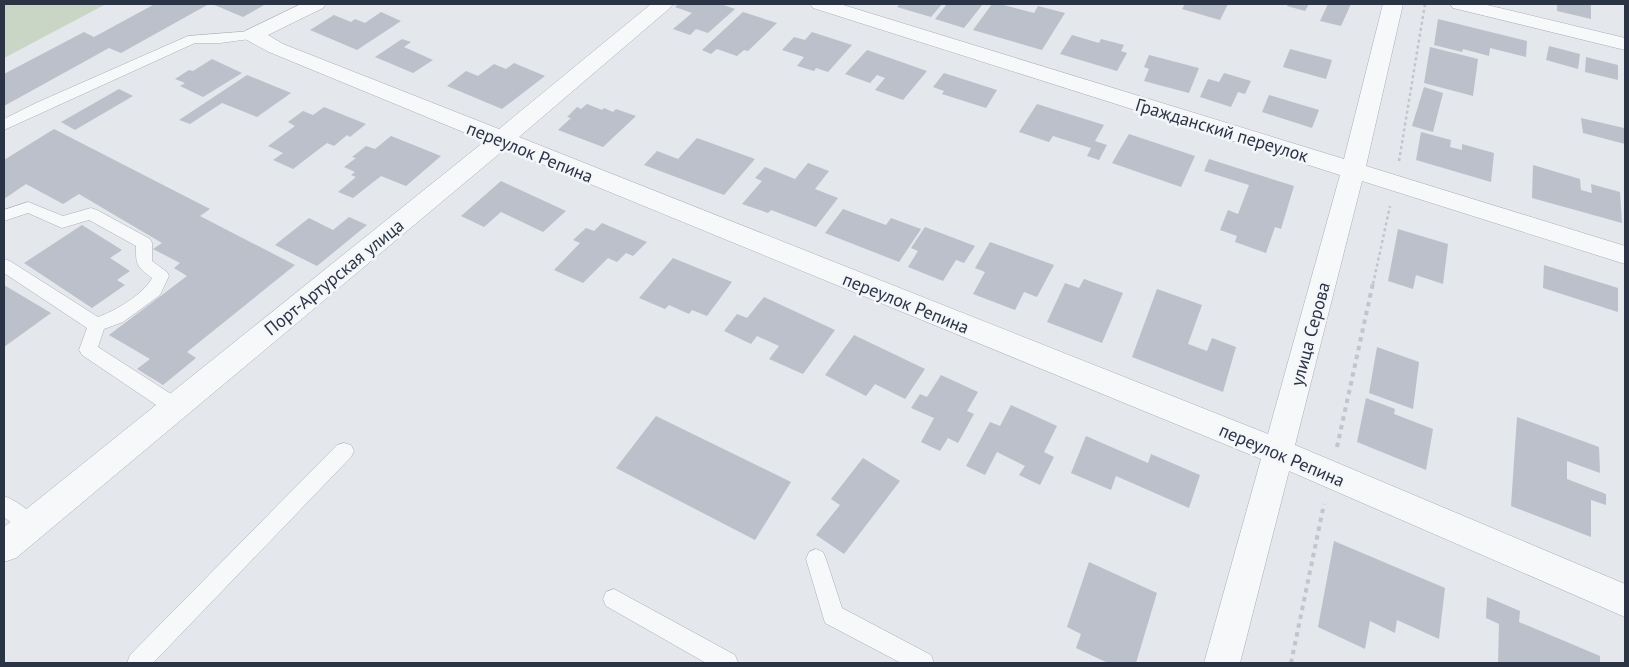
<svg xmlns="http://www.w3.org/2000/svg" width="1629" height="667" viewBox="0 0 1629 667" font-family="'PT Sans',sans-serif">
  <style>
    .green { fill: #c9d6c5 }
    .building { fill: #bbc0ca }
    .lines { fill: none; stroke-linecap: round; stroke-linejoin: round }
    .service-casing { stroke: #a9aeb7; stroke-width: 1 }
    .minor-casing { stroke: #a9aeb7; stroke-width: 1 }
    .path-far1 { stroke: #c2c5cb; stroke-width: 2.5; stroke-dasharray: 3 3; stroke-linecap: butt }
    .path { stroke: #c2c5cb; stroke-width: 4; stroke-dasharray: 4.5 4.5; stroke-linecap: butt }
    .service { fill: #f7f8fa; fill-rule: evenodd }
    .minor { fill: #f7f8fa; fill-rule: evenodd }
    .labels { text-anchor: middle; dominant-baseline: central; stroke-width: 5; stroke-linejoin: round; paint-order: stroke }
    .street-label { font-size: 18px; fill: #2b3445; stroke: #f4f6f9 }
  </style>
  <rect width="100%" height="100%" fill="#e4e7ec"/>
  <path class="green" d="M4 4H106L4 58Z"/>
  <g class="building">
    <path d="M149 4H209L121 53 109 48 4 106V74L84 32 94 37 153 5Z"/>
    <path d="M212 4H266L243 17Z"/>
    <path d="M679 4H721L735 9 708 33 696 29 690 35 673 29 692 13 675 7Z"/>
    <path d="M900 4H942L931 17 897 7Z"/>
    <path d="M947 4H983L964 28 935 19Z"/>
    <path d="M992 4H1000L1034 13 1038 6 1065 13 1042 50 973 30Z"/>
    <path d="M1185 4H1228L1220 20 1182 9Z"/>
    <path d="M1288 4H1309L1305 11 1287 6Z"/>
    <path d="M1328 4H1351L1341 26 1320 21Z"/>
    <path d="M1557 4H1591V19L1557 11Z"/>
    <path d="M381 12 401 21 357 50 310 30 334 15 351 22 355 19 365 23Z"/>
    <path d="M743 12 777 23 748 51 744 50 737 56 717 49 711 54 702 50Z"/>
    <path d="M1438 19 1527 41 1526 57 1490 48 1489 56 1463 49 1462 52 1434 45Z"/>
    <path d="M812 32 852 45 828 72 816 68 814 71 797 66 804 57 782 50 794 37 805 40Z"/>
    <path d="M1072 35 1099 43 1101 39 1124 45 1121 51 1127 53 1117 71 1060 54Z"/>
    <path d="M402 39 411 42 404 47 433 60 413 73 375 57Z"/>
    <path d="M1549 46 1580 54 1578 69 1546 60Z"/>
    <path d="M1430 47 1478 59 1473 96 1424 83Z"/>
    <path d="M1290 49 1332 60 1326 79 1283 67Z"/>
    <path d="M867 50 927 71 903 100 875 90 885 78 877 75 870 83 845 74Z"/>
    <path d="M1149 55 1199 68 1189 93 1144 81 1149 69 1144 67Z"/>
    <path d="M1586 57 1618 65V80L1585 72Z"/>
    <path d="M212 59 242 73 203 97 180 86 185 83 175 79 189 70 193 71Z"/>
    <path d="M514 63 545 76 502 109 447 86 466 71 478 76 494 64 506 69Z"/>
    <path d="M944 73 997 90 986 108 942 94 944 91 933 87Z"/>
    <path d="M1224 73 1251 81 1245 94 1238 92 1231 107 1200 97 1208 79 1219 82Z"/>
    <path d="M247 75 291 93 257 117 222 103 190 124 179 120Z"/>
    <path d="M1424 87 1443 93 1433 132 1412 126Z"/>
    <path d="M119 89 133 96 75 130 61 122Z"/>
    <path d="M1269 95 1319 110 1312 128 1262 112Z"/>
    <path d="M587 104 602 110 604 108 613 112 616 109 636 116 603 147 558 130 571 118 567 117 577 107 581 109Z"/>
    <path d="M1037 104 1104 125 1095 141 1107 145 1099 160 1087 156 1091 148 1053 136 1049 142 1019 132Z"/>
    <path d="M324 107 366 124 350 137 347 135 334 146 327 143 293 169 273 160 283 153 268 146 295 126 288 122 303 111 313 115Z"/>
    <path d="M1581 118 1624 128 1625 144 1583 133Z"/>
    <path d="M54 129 210 209 200 216 295 265 187 352 196 358 163 385 137 369 150 359 109 335 187 276 174 268 180 263 153 249 162 243 79 194 63 204 26 184 4 199V160Z"/>
    <path d="M1421 132 1451 140 1450 147 1462 150V144L1494 153 1491 182 1416 160Z"/>
    <path d="M1129 134 1195 156 1181 187 1112 163Z"/>
    <path d="M391 136 441 156 406 186 381 176 353 198 338 192 356 177 351 175 355 172 344 167 356 158 352 157 366 146 375 149Z"/>
    <path d="M697 138 755 159 724 195 644 165 657 151 678 159Z"/>
    <path d="M1209 159 1294 186 1281 229 1275 227 1266 253 1235 242 1237 236 1220 230 1228 210 1238 214 1249 185 1204 171Z"/>
    <path d="M808 163 829 171 815 189 838 198 816 227 771 210 768 213 742 204 762 181 755 178 765 167 795 179Z"/>
    <path d="M1533 165 1580 179 1581 190 1592 193 1591 184 1620 192 1622 223 1532 198Z"/>
    <path d="M501 181 566 211 543 232 501 212 484 227 461 216Z"/>
    <path d="M843 209 886 225 891 218 921 229 899 262 825 233Z"/>
    <path d="M349 217 367 225 317 266 275 245 309 218 333 230Z"/>
    <path d="M602 223 647 242 633 256 626 253 617 262 608 258 583 283 554 270 580 243 573 240 586 228 594 231Z"/>
    <path d="M82 225 122 250 110 258 130 271 117 280 125 285 92 308 24 263Z"/>
    <path d="M925 227 975 246 964 263 956 260 943 281 908 267 918 251 911 248Z"/>
    <path d="M1398 229 1448 244 1443 284 1416 275 1413 289 1388 281Z"/>
    <path d="M990 242 1054 265 1037 297 1024 292 1015 310 973 294 985 272 975 268Z"/>
    <path d="M673 258 732 282 707 316 692 310 689 314 669 305 665 309 639 298Z"/>
    <path d="M1544 265 1618 288V312L1543 288Z"/>
    <path d="M1084 279 1123 293 1102 343 1047 322 1065 283 1079 288Z"/>
    <path d="M4 285 51 313 4 347Z"/>
    <path d="M1157 289 1202 305 1188 344 1207 351 1212 338 1236 347 1223 392 1132 357Z"/>
    <path d="M764 297 835 330 803 374 769 359 779 346 757 336 751 344 724 331 737 314 747 318Z"/>
    <path d="M854 335 925 369 905 399 875 384 866 396 825 375Z"/>
    <path d="M1377 347 1419 362 1413 409 1369 393Z"/>
    <path d="M941 375 978 392 967 411 974 414 958 443 948 438 940 451 921 442 934 418 911 408 920 394 927 397Z"/>
    <path d="M1366 398 1395 409 1394 414 1433 429 1426 470 1357 442Z"/>
    <path d="M1011 405 1057 426 1044 452 1054 457 1040 485 1019 475 1025 466 997 452 985 475 966 466 990 422 1000 426Z"/>
    <path d="M656 416 791 482 755 540 616 468Z"/>
    <path d="M1517 417 1599 447 1600 473 1567 461V479L1606 494V505L1591 500V537L1511 506Z"/>
    <path d="M1086 436 1148 463 1151 454 1200 475 1189 508 1116 476 1111 490 1071 473Z"/>
    <path d="M863 458 900 481 844 554 816 535 840 505 831 499Z"/>
    <path d="M1334 541 1445 588 1439 639 1397 620 1395 633 1370 621 1365 649 1318 627Z"/>
    <path d="M1089 562 1157 593 1136 663H1108L1076 648 1081 634 1067 627Z"/>
    <path d="M1487 597 1520 611 1519 622 1600 656V663H1498L1499 624 1486 618Z"/>
  </g>
  <g class="lines">
    <g class="service-casing">
      <g id="service">
        <path d="M252 31 257 32 258 35 257 38 220 43H195L4 130V119L36 103 188 36Z"/>
        <path d="M28 202 63 216 91 208 97 210 150 239 152 243V261L167 272 169 276 160 295 123 322 104 329 98 347 182 401 184 407 182 413 175 415 168 413 82 355 79 350 87 328 4 273V259L10 261 98 317C115 311 144 294 152 278 136 266 136 265 136 246L89 220 62 228 28 213 4 221V210Z"/>
        <path d="M344 443 351 445 354 451 351 457 153 663H127L130 655 337 445Z"/>
        <path d="M4 496C17 501 35 513 40 525L37 532 30 534 23 532 4 517Z"/>
        <path d="M816 549 823 552 826 559 842 608 931 655 934 663H901L825 623 806 559 809 552Z"/>
        <path d="M614 589 735 655 738 663H706L606 606 603 599 606 592Z"/>
      </g>
    </g>
    <g class="minor-casing">
      <g id="minor">
        <path d="M301 4H326L323 8 268 35 283 44 499 129 651 4H673L670 8 519 137 1268 434 1340 175 813 8 810 4H840L1344 159 1383 4H1403L1366 166 1625 246V264L1362 181 1295 445 1625 584V617L1289 471 1240 663H1204L1261 459 505 149 16 558 4 562V527L485 141 269 52 245 39 242 35 245 31Z"/>
        <path d="M1450 4H1483L1625 38V50L1453 8Z"/>
      </g>
    </g>
    <g class="path-far1">
      <path d="M1399 161 1425 4"/>
      <path d="M1373 284 1390 206"/>
    </g>
    <g class="path">
      <path d="M1337 447 1373 283"/>
      <path d="M1291 663 1324 504"/>
    </g>
    <use href="#service" class="service"/>
    <use href="#minor" class="minor"/>
  </g>
  <g class="labels">
    <g class="street-label">
      <text transform="translate(1222 130) rotate(17)">Гражданский переулок</text>
      <text transform="translate(530 152) rotate(22)">переулок Репина</text>
      <text transform="translate(334 277) rotate(-39)">Порт-Артурская улица</text>
      <text transform="translate(906 303) rotate(22)">переулок Репина</text>
      <text transform="translate(1310 334) rotate(-75)">улица Серова</text>
      <text transform="translate(1282 455) rotate(23)">переулок Репина</text>
    </g>
  </g>
  <rect width="1629" height="667" fill="none" stroke="#2b3445" stroke-width="10"/>
</svg>
